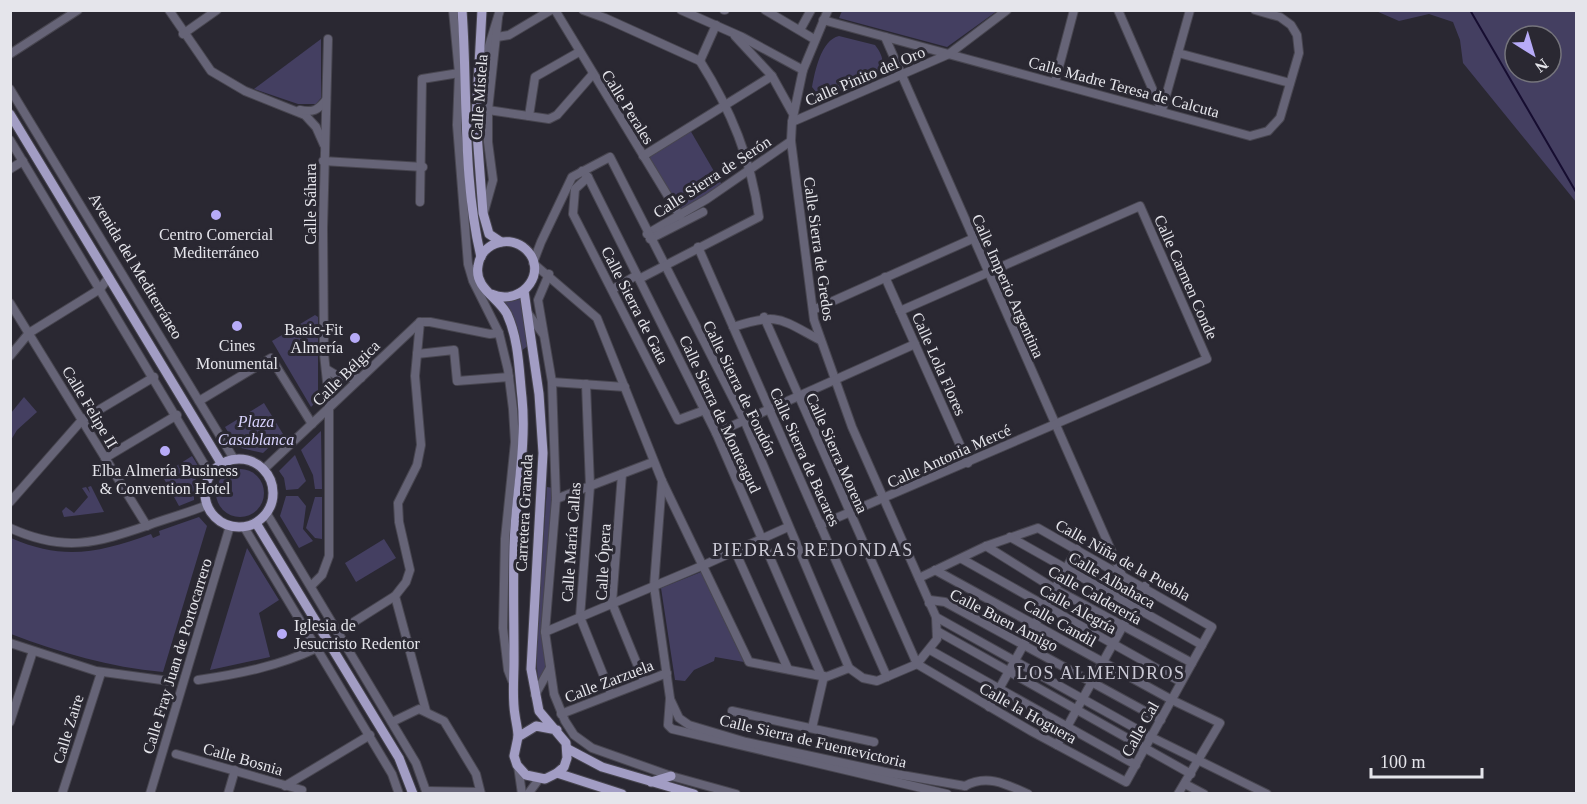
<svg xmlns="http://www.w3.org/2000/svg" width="1587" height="804" viewBox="0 0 1587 804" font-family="'Times New Roman',serif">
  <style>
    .green { fill: #443f61; fill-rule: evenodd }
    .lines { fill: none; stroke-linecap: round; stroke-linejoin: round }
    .stream { stroke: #160d30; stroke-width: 2 }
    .minor-casing { stroke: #484650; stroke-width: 10 }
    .major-casing { stroke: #484650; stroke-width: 11 }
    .minor { stroke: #666477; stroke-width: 8 }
    .major { stroke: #a29dc4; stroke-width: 9 }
    .poi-dot { fill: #b7abf8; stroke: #2a2832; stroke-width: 2 }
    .labels { text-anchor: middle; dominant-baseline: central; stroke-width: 6; stroke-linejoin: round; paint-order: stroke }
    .street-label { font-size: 16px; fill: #e5e5eb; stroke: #2a2832 }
    .poi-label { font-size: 16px; fill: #e5e5eb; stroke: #2a2832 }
    .park-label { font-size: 16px; font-style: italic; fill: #d8d3fd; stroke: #2a2832 }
    .neighbourhood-label { font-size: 18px; letter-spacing: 1.5px; fill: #cac9d5; stroke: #2a2832 }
  </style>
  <rect width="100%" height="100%" fill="#2a2832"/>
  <g class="green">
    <path d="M842 11V10L997 11 947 47 839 18Z"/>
    <path d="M1376 11H1576V202L1463 63 1460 40 1453 22 1429 14 1399 21ZM1515 36H1551V72H1515Z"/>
    <path d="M839 36 875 45C896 72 868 79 848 88 839 91 830 97 820 97L812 87C815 71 821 40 839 36Z"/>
    <path d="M321 39V98L316 104H298L254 89Z"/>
    <path d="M690 130 722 185 681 210 647 157Z"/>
    <path d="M520 299 529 345 521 351 504 301Z"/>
    <path d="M315 315 318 317V400L311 407 272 341Z"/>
    <path d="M24 397 37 412 17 430 11 440V413Z"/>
    <path d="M264 403 283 434 263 453 237 447 225 427Z"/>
    <path d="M321 431 322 489H315L313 475 301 450Z"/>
    <path d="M295 455 306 481 298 489 286 490 284 478 279 471Z"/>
    <path d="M192 456 200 469 194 483V500L179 506 163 477 167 472Z"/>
    <circle cx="240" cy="493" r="24"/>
    <path d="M91 486 104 512 64 517 62 511 66 507 74 513 88 497 82 488 86 487 90 493 88 487Z"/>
    <path d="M547 487 553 488 544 602 547 669 538 685 536 649Z"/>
    <path d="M286 496H298L306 506 303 529 313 541 299 548 280 516Z"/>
    <path d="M315 497H322V539L315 538 306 528Z"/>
    <path d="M199 517 207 526 163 672C109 667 61 653 11 634V538C64 561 98 553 151 534L153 538 160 535 159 531Z"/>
    <path d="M384 539 396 558 356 582 345 563Z"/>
    <path d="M247 548 279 600 259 613 270 657 210 670Z"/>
    <path d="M701 572 744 662 715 657 714 661 694 670 685 681 675 680 661 588Z"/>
  </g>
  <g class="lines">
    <path class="stream" d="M1470 10 1576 192"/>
    <g class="minor-casing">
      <g id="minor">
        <path d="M169 10 211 71 245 91 305 115 316 127 324 145"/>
        <path d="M453 10 459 73 457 125 468 264 473 281 499 333 508 370 513 409 515 442 505 539 503 628 508 670 513 683"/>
        <path d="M555 10 680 216"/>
        <path d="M583 10 605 18 700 61"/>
        <path d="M681 10 742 37 803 70"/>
        <path d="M724 10H725"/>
        <path d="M765 10 814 39"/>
        <path d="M1118 10 1162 111"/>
        <path d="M823 20 1250 136 1268 131 1280 118 1299 53 1297 35 1291 25 1280 17 1255 10"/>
        <path d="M800 30 811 10"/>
        <path d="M183 34 217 10"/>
        <path d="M735 36 772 76 792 112"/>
        <path d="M497 37 509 35 551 10"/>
        <path d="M885 37 1122 575"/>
        <path d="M1178 53 1290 83"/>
        <path d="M10 54 78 10"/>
        <path d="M700 61 716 25"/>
        <path d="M481 72 500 10"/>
        <path d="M1055 82 1074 10"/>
        <path d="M10 89 234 459"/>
        <path d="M300 110C313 113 318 110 326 100"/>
        <path d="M488 110 549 119 557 115 592 75"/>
        <path d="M1162 110 1190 10"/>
        <path d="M529 116 535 77 579 52"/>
        <path d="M792 122 949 54 1007 10"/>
        <path d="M10 140 210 474"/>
        <path d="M643 156 772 76"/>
        <path d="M323 161 423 167"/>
        <path d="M10 169 23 161"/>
        <path d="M582 171 588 177 716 433 821 675"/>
        <path d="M588 177 575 189 573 214 678 420 705 410"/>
        <path d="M420 202 422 79 459 73"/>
        <path d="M484 212 493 180 488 142V110L498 18"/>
        <path d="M647 234 707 199 791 141"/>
        <path d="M650 239 703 212"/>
        <path d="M698 247 887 677"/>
        <path d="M533 263 541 242 572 177 610 157 745 422 849 668"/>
        <path d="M534 264 597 318 662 481 749 662 826 677 849 668 863 678 877 681 917 664 937 639 936 617 852 427 814 320 791 141 792 122 803 70 828 10"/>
        <path d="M549 274 538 300 552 382 556 499 545 632 554 694 565 721 574 735 592 748 671 776 736 794"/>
        <path d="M885 277 968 463"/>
        <path d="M639 279 759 217C751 159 731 110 700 61"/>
        <path d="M613 289 637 275"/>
        <path d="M10 303 147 526"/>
        <path d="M813 310 972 239"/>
        <path d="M527 312 543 334"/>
        <path d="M764 317 917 664 1031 731 1126 782 1212 627 1038 528 986 546 919 578"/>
        <path d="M420 322H430L490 334 499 333"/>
        <path d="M733 327C778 312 780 319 820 340"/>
        <path d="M417 354 454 350 457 381 509 377"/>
        <path d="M10 356 29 333 100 289 109 277"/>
        <path d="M326 369 341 378H361"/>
        <path d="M552 382 625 387"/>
        <path d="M586 384 590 486 580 617 611 694"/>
        <path d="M199 401 271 358 312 424"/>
        <path d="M716 433 915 344"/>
        <path d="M105 458 177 415"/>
        <path d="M264 469 420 322"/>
        <path d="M622 474 612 603 644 681"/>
        <path d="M662 481 654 586 670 698 668 725 672 729 947 794"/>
        <path d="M556 499 653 462"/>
        <path d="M10 502 82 420 154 377"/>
        <path d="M267 514 416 763 427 794"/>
        <path d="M820 525 1207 359 1140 206 900 311"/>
        <path d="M244 527 392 774 399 794"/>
        <path d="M10 528C65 553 96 543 149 525 168 518 188 513 207 505"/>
        <path d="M1010 537 1202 645"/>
        <path d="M986 546 1055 589 1192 663"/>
        <path d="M735 551 788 669"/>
        <path d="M962 559 1181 682"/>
        <path d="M935 570 1172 700 1220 723 1178 794"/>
        <path d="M311 586 322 575 329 556V400L324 354 323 228 328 39"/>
        <path d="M395 596 426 711"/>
        <path d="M929 603 930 600 945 602 1161 720"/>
        <path d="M936 617 1151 737 1267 794"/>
        <path d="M937 631 1191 774"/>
        <path d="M338 632 395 596 406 582 410 570 399 522 398 503 417 465 421 445 415 376 420 322"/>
        <path d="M545 632 704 565 788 527"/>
        <path d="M10 643 96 671 169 681"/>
        <path d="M930 650 1136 765"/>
        <path d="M198 680C239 674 279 666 317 648"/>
        <path d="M535 695 550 668"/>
        <path d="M670 699 679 718 689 725 746 742 890 773 965 786"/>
        <path d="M989 707 1077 549"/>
        <path d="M732 711 874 742"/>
        <path d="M561 714 667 673"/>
        <path d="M10 722 33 651"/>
        <path d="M392 722 419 709 444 721 476 774 481 794"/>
        <path d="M812 728 824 676"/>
        <path d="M1057 745 1145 586"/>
        <path d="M176 754 302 790"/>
        <path d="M518 766 522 794"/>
        <path d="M1185 784 1204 794"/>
        <path d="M285 786 370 735"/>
        <path d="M965 786C987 774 1006 784 1028 794"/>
        <path d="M427 791 480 792"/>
        <path d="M62 794 101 673"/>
        <path d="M150 794 230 526"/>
        <path d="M228 794 235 770"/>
        <path d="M528 794 539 779"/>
      </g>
    </g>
    <g class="major-casing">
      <g id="major">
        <path d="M462 10C468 92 462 177 481 257"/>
        <path d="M482 10 476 120 483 213 489 234 501 242"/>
        <path d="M10 114 221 463"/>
        <path d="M524 291 539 394 543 453 531 669 539 711 566 743 567 758 564 767 557 773 545 779 526 775 517 765 514 756 518 737 536 726 557 730"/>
        <path d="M491 294C524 308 551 268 523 247 506 235 481 244 478 266 474 288 498 297 507 314 519 340 519 371 522 398 527 448 515 498 514 547 513 585 514 623 514 661 514 678 512 698 515 715 516 723 518 729 518 737"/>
        <circle cx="239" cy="493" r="34"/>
        <path d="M256 523 399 758 413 794"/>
        <path d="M568 749 602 767 694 794"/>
        <path d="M557 773 622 794"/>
        <path d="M651 782 671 776"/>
      </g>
    </g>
    <use href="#minor" class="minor"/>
    <use href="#major" class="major"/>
  </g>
  <g class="poi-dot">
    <circle cx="216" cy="215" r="6"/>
    <circle cx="237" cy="326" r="6"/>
    <circle cx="355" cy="338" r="6"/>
    <circle cx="165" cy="451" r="6"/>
    <circle cx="282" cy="634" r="6"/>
  </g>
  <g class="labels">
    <g class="street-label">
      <text transform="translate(865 76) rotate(-23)">Calle Pinito del Oro</text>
      <text transform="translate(1124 87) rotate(15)">Calle Madre Teresa de Calcuta</text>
      <text transform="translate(479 97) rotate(-86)">Calle Mistela</text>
      <text transform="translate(628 107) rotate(58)">Calle Perales</text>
      <text transform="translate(712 177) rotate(-33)">Calle Sierra de Serón</text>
      <text transform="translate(310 204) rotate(-90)">Calle Sáhara</text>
      <text transform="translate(819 249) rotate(82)">Calle Sierra de Gredos</text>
      <text transform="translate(136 266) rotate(59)">Avenida del Mediterráneo</text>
      <text transform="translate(1186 277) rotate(66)">Calle Carmen Conde</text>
      <text transform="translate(1008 286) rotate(66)">Calle Imperio Argentina</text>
      <text transform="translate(635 305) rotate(63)">Calle Sierra de Gata</text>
      <text transform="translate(939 364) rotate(66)">Calle Lola Flores</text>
      <text transform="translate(346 373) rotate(-44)">Calle Bélgica</text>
      <text transform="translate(740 388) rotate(64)">Calle Sierra de Fondón</text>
      <text transform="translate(90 407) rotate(59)">Calle Felipe II</text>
      <text transform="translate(720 414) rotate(65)">Calle Sierra de Monteagud</text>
      <text transform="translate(837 453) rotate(66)">Calle Sierra Morena</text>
      <text transform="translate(949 456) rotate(-24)">Calle Antonia Mercé</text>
      <text transform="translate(805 457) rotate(66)">Calle Sierra de Bacares</text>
      <text transform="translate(524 513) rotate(-87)">Carretera Granada</text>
      <text transform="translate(571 542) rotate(-86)">Calle María Callas</text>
      <text transform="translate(1123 560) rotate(29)">Calle Niña de la Puebla</text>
      <text transform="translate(603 562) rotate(-87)">Calle Ópera</text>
      <text transform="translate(1112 580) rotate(30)">Calle Albahaca</text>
      <text transform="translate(1095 595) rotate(29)">Calle Calderería</text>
      <text transform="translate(1078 609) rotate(29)">Calle Alegría</text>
      <text transform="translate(1004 620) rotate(27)">Calle Buen Amigo</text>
      <text transform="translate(1060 623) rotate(29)">Calle Candil</text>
      <text transform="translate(177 656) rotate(-73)">Calle Fray Juan de Portocarrero</text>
      <text transform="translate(609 681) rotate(-21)">Calle Zarzuela</text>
      <text transform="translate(1028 713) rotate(29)">Calle la Hoguera</text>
      <text transform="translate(68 729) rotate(-73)">Calle Zaire</text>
      <text transform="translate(1140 729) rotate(-61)">Calle Cal</text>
      <text transform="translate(813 741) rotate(13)">Calle Sierra de Fuentevictoria</text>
      <text transform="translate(243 759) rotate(16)">Calle Bosnia</text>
    </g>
    <g class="poi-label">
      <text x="216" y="234">Centro Comercial<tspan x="216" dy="18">Mediterráneo</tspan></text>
      <text x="343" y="329" text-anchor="end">Basic-Fit<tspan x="343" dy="18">Almería</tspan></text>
      <text x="237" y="345">Cines<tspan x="237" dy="18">Monumental</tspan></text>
      <text x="165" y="470">Elba Almería Business<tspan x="165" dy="18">&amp; Convention Hotel</tspan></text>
      <text x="294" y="625" text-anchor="start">Iglesia de<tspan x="294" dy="18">Jesucristo Redentor</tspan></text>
    </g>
    <g class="park-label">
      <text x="256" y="421">Plaza<tspan x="256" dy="18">Casablanca</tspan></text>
    </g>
    <g class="neighbourhood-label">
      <text x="813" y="550">PIEDRAS REDONDAS</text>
      <text x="1101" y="673">LOS ALMENDROS</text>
    </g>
  </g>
  <rect width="1587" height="804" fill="none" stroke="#e5e5eb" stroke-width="24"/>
  <g transform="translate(1533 54) rotate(143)"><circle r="28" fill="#2a2832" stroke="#75747c" stroke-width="1.5"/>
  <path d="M0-4.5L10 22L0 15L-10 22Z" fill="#b7abf8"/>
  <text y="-9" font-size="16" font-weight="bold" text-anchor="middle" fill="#e5e5eb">N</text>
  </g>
  <path d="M1371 768v9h111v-9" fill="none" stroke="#e5e5eb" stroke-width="3"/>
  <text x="1380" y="768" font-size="18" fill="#e5e5eb" stroke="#2a2832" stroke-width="4.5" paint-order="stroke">100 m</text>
</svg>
